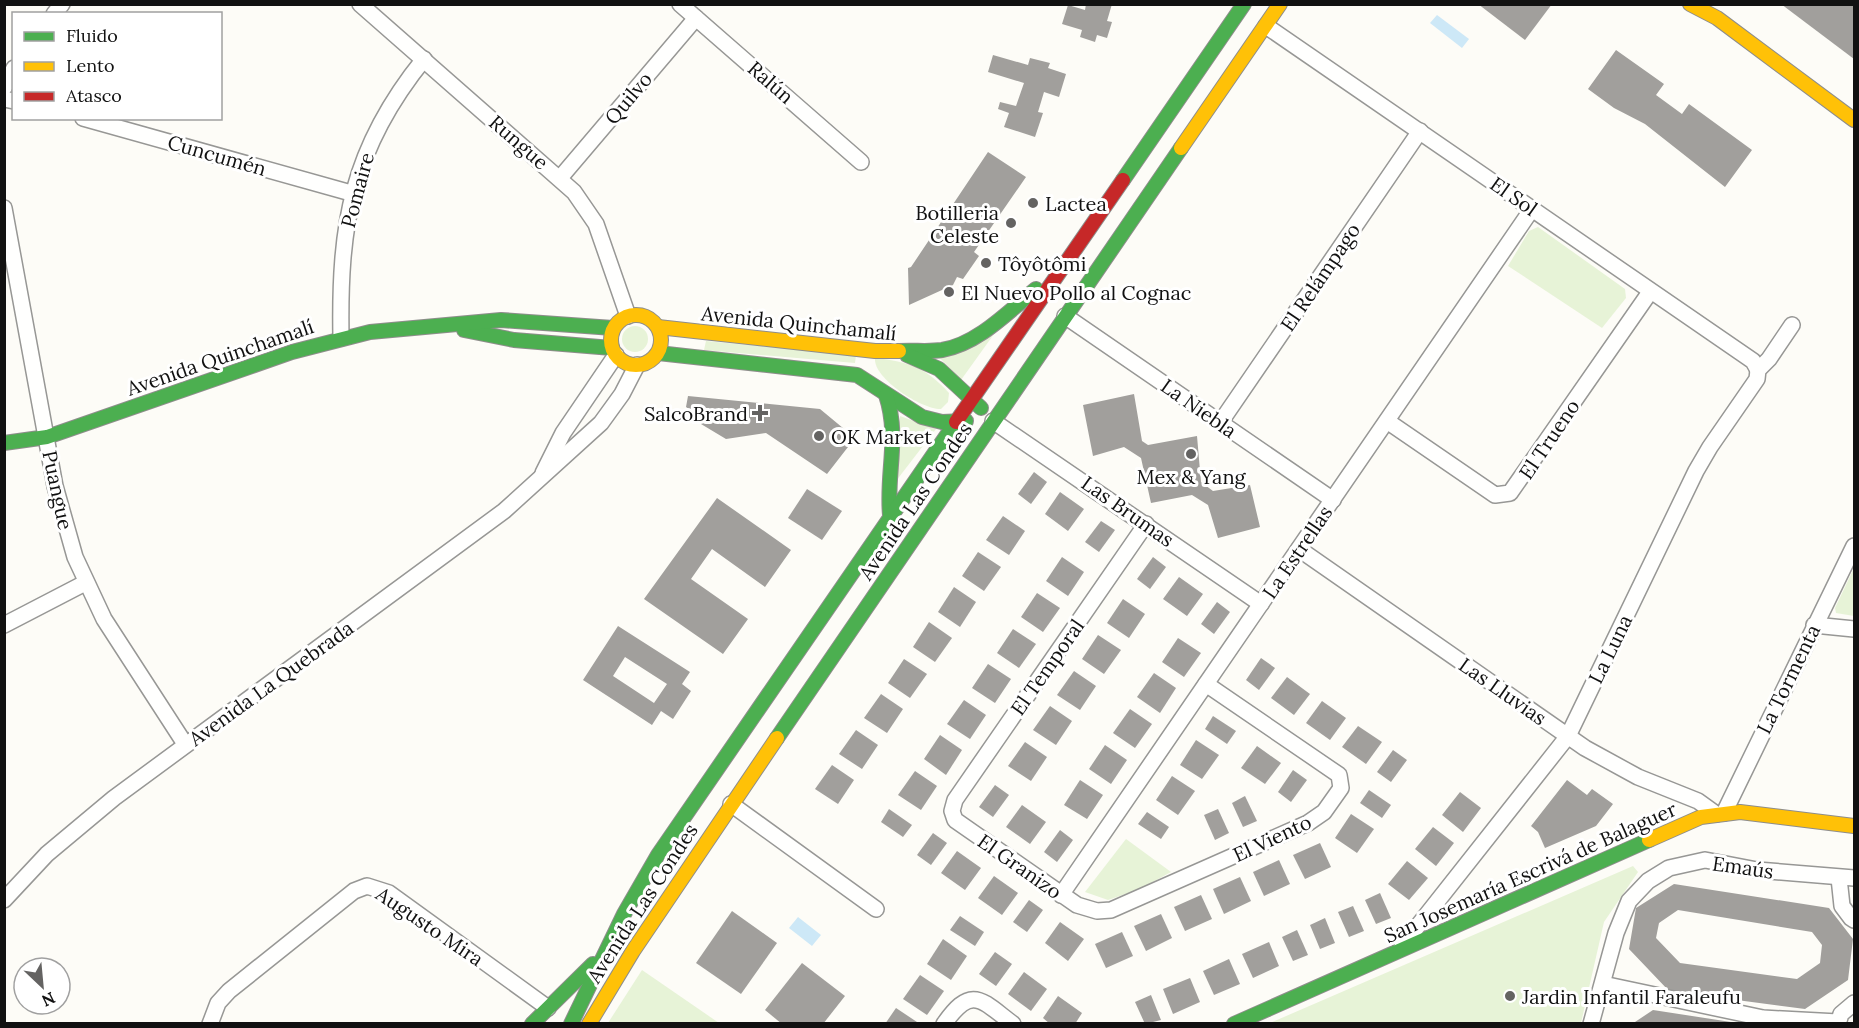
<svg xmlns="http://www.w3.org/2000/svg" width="1859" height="1028" viewBox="0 0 1859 1028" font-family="Lora,serif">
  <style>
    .green { fill: #e7f3d7 }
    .water { fill: #cde8f7 }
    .building { fill: #a19f9c; fill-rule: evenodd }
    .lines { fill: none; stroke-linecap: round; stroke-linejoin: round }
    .street-casing { stroke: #979795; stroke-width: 18 }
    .fast-casing { stroke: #8e8d8b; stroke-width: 16 }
    .slow-casing { stroke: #8e8d8b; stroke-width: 16 }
    .jam-casing { stroke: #8e8d8b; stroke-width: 16 }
    .street { stroke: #fffffe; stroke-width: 15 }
    .fast { stroke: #4caf50; stroke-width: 14 }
    .slow { stroke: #ffc107; stroke-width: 14 }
    .jam { stroke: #c62828; stroke-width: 14 }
    .poi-dot { fill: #646362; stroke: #fff; stroke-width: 2 }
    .labels { text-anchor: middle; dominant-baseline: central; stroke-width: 6; stroke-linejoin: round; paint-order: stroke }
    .street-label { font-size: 20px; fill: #111; stroke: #fff }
    .poi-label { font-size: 20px; fill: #111; stroke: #fff; text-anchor: start }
  </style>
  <rect width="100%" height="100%" fill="#fdfcf7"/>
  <g class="green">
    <path d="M1538 227 1625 289 1626 298 1602 328 1508 266 1529 231Z"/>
    <circle cx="635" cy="339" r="13"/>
    <path d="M994 334 961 380 938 356Z"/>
    <path d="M706 341 856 355 855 363 704 350Z"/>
    <path d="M875 358C910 362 925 367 949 393L948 402 941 409C923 410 873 379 875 358Z"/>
    <path d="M900 416 936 429 896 481Z"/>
    <path d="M1854 568V616L1836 613 1835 608Z"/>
    <path d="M1126 839 1171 872 1140 889 1108 900 1085 892Z"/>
    <path d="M1633 866 1638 872 1604 922 1581 1023H1270Z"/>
    <path d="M642 970 719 1023H608Z"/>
  </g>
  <g class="water">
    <path d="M1437 15 1469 39 1462 48 1430 23Z"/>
    <path d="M798 917 821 935 812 946 789 928Z"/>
  </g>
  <g class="building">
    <path d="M1086 4H1112L1107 21 1112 22 1107 38 1097 35 1095 42 1080 37 1082 30 1062 24 1068 5 1085 10Z"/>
    <path d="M1478 4H1552L1525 40Z"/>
    <path d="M1781 4H1851L1854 7V59Z"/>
    <path d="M1616 50 1664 84 1656 95 1682 114 1689 104 1752 150 1725 187 1645 124 1614 108 1588 89Z"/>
    <path d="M993 55 1028 65 1030 58 1050 63 1048 68 1066 74 1059 97 1044 92 1038 112 1043 113 1035 137 1004 127 1009 113 998 109 1000 102 1016 106 1024 83 988 72Z"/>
    <path d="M988 152 1026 177 974 252 979 256 963 279 957 277 953 285 909 305 908 268 911 267Z"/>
    <path d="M1134 394 1142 441 1148 445 1197 436 1201 482 1213 491 1250 485 1260 527 1218 538 1208 505 1192 495 1151 503 1141 458 1124 447 1093 456 1083 405Z"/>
    <path d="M688 396 820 409 855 438 827 474 766 433 726 439 701 424 703 419 686 407Z"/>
    <path d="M1034 472 1047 482 1031 504 1018 494Z"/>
    <path d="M807 489 842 511 822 540 788 518Z"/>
    <path d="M1060 492 1084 509 1068 531 1045 514Z"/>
    <path d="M717 498 791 550 765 587 712 549 691 579 748 619 723 654 644 599Z"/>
    <path d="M1003 516 1025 531 1009 555 986 540Z"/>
    <path d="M1101 521 1115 530 1099 552 1085 542Z"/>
    <path d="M978 552 1001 567 984 591 962 576Z"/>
    <path d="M1062 557 1084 572 1068 596 1046 581Z"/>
    <path d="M1153 557 1166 567 1150 589 1137 579Z"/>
    <path d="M1179 577 1203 594 1187 616 1163 599Z"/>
    <path d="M954 587 976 602 960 627 938 612Z"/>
    <path d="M1037 593 1060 608 1043 632 1021 617Z"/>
    <path d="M1123 599 1145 614 1129 638 1107 623Z"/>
    <path d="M1217 602 1230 612 1214 634 1201 624Z"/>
    <path d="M929 622 952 638 935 662 913 647Z"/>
    <path d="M618 626 690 672 682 684 691 691 673 719 661 711 652 725 583 680ZM625 657 667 684 654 703 613 676Z"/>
    <path d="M1013 629 1036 644 1019 668 997 653Z"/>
    <path d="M1098 635 1121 650 1104 674 1082 659Z"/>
    <path d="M1178 638 1201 653 1184 677 1162 662Z"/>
    <path d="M1261 658 1275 668 1259 690 1246 680Z"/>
    <path d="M904 659 927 674 910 698 888 683Z"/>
    <path d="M988 664 1011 679 995 703 972 688Z"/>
    <path d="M1074 671 1096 686 1080 710 1057 695Z"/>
    <path d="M1154 673 1176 688 1160 713 1137 697Z"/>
    <path d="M1287 677 1310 694 1294 715 1271 698Z"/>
    <path d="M881 694 903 709 887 733 864 718Z"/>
    <path d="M964 700 986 715 970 739 947 724Z"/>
    <path d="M1322 701 1346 718 1330 740 1306 723Z"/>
    <path d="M1050 706 1072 721 1056 745 1033 730Z"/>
    <path d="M1130 709 1152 724 1135 748 1113 733Z"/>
    <path d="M1213 716 1236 731 1227 744 1205 729Z"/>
    <path d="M1358 726 1382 742 1366 764 1342 747Z"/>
    <path d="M856 730 878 745 862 769 839 754Z"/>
    <path d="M940 735 962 750 946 775 924 759Z"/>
    <path d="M1196 740 1219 755 1202 779 1180 765Z"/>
    <path d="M1025 742 1047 757 1031 781 1008 766Z"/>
    <path d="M1105 745 1127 760 1111 784 1089 769Z"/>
    <path d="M1257 746 1281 763 1265 784 1241 768Z"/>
    <path d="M1393 750 1407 760 1391 782 1377 772Z"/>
    <path d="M832 765 854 780 838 804 815 789Z"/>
    <path d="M1293 770 1307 780 1291 802 1278 792Z"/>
    <path d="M915 771 937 786 921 810 898 795Z"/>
    <path d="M1172 776 1195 791 1178 815 1156 800Z"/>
    <path d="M1080 780 1103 795 1087 819 1064 805Z"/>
    <path d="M1567 780 1587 795 1592 789 1613 804 1596 826 1545 848 1538 832 1531 826Z"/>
    <path d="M995 785 1009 795 993 817 979 807Z"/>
    <path d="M1369 790 1391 805 1382 818 1360 803Z"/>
    <path d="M1460 792 1481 808 1463 832 1442 815Z"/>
    <path d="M1245 796 1257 821 1243 827 1232 803Z"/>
    <path d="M1022 805 1046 822 1030 844 1006 827Z"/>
    <path d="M889 809 912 825 903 837 881 822Z"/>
    <path d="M1218 809 1229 833 1215 840 1204 815Z"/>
    <path d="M1147 812 1169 827 1161 839 1138 824Z"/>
    <path d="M1351 814 1374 829 1357 853 1335 838Z"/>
    <path d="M1433 827 1454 843 1436 866 1415 849Z"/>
    <path d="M1060 830 1073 840 1057 862 1044 852Z"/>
    <path d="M933 833 947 843 931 865 917 855Z"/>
    <path d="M1320 843 1331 867 1305 879 1293 855Z"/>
    <path d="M957 851 981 868 965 890 941 873Z"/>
    <path d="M1279 860 1290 884 1264 896 1253 872Z"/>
    <path d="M1407 861 1428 878 1409 900 1388 884Z"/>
    <path d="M994 876 1018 893 1002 915 978 898Z"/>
    <path d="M1240 877 1251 901 1224 914 1213 889Z"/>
    <path d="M1674 884 1829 908 1853 939 1848 980 1805 1009 1669 991 1629 949 1636 908ZM1678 910 1812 932 1822 945 1820 963 1797 979 1680 963 1656 938 1659 923Z"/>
    <path d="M1380 893 1391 918 1376 924 1365 900Z"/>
    <path d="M1201 895 1212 919 1185 931 1174 907Z"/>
    <path d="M1029 900 1043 910 1027 932 1013 922Z"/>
    <path d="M1353 906 1364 931 1349 937 1338 912Z"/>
    <path d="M732 911 777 943 741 994 696 963Z"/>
    <path d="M1161 914 1172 938 1146 951 1134 926Z"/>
    <path d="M960 916 984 932 975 946 950 930Z"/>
    <path d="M1325 918 1335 943 1320 949 1310 925Z"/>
    <path d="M1060 922 1084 939 1068 961 1045 943Z"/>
    <path d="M1297 930 1308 955 1293 961 1282 937Z"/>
    <path d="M1122 932 1133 956 1106 968 1095 944Z"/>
    <path d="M943 939 967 956 951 980 927 964Z"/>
    <path d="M1269 942 1279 966 1253 978 1242 954Z"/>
    <path d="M995 952 1012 964 996 986 979 974Z"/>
    <path d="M1229 959 1240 984 1214 995 1203 971Z"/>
    <path d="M802 963 845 996 823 1024H782L765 1010Z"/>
    <path d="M1024 972 1047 989 1031 1011 1008 994Z"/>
    <path d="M920 975 944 991 927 1015 903 999Z"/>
    <path d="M1190 978 1200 1002 1173 1014 1163 989Z"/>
    <path d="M1151 995 1161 1020 1145 1024 1135 1002Z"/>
    <path d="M1058 996 1082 1013 1075 1024H1050L1043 1018Z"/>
    <path d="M896 1008 920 1024H885Z"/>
    <path d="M1653 1010 1731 1022V1024H1632Z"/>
  </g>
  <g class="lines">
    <g class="street-casing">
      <g id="street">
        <path d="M360 4 574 192 596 224 628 316"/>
        <path d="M680 4 861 162"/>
        <path d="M54 14 62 4"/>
        <path d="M1266 26 1753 361 1758 370"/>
        <path d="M4 88 14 68"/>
        <path d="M4 99 14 101"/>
        <path d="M83 118 351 193"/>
        <path d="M560 178 696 18"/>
        <path d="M4 208 55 486 75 557 104 619 185 744"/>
        <path d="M1065 316 1333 500"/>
        <path d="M341 338C339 225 351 149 424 59"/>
        <path d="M993 421 1261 604"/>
        <path d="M1387 421 1495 495 1510 493 1650 292"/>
        <path d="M1220 423 1420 131"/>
        <path d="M543 473 563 433 616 355"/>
        <path d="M1146 524 955 800 952 811 955 820 1077 905 1097 911 1111 910 1308 823 1324 812 1341 788 1339 775 1206 684"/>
        <path d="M1299 549 1585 748 1638 777 1698 801 1716 814"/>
        <path d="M4 625 85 583"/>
        <path d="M1814 625 1854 629"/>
        <path d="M731 804 876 909"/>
        <path d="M1724 813 1854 546"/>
        <path d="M1839 878 1842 906 1851 918 1854 920"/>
        <path d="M1061 895 1532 209"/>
        <path d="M4 900 47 854 114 798 504 511 601 423 622 394 637 365"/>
        <path d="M1402 946 1568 736 1696 471 1710 447 1757 379 1758 370 1769 359 1792 325"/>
        <path d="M1603 984 1763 1018 1838 1022"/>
        <path d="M210 1024 218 1003 229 991 354 891 367 886 389 893 548 1008"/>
        <path d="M944 1024C972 984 981 1000 1013 1024"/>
        <path d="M1591 1024 1616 933 1629 901 1648 881 1669 868 1705 860 1757 870 1854 878"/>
        <path d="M1838 1024 1841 1014 1854 1003"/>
      </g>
    </g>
    <g class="fast-casing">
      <g id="fast">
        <path d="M1123 180 1244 4"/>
        <path d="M464 330 514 340 612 348"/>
        <path d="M899 351C913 350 928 352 942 350 978 344 1009 311 1036 289"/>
        <path d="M658 353 857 375 922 417 942 422 966 421"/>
        <path d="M907 355 939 369 981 408"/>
        <path d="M886 395C900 438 886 472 890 515"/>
        <path d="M4 443 47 437 292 352 370 332 501 320 613 328"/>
        <path d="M777 738 1181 148"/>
        <path d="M532 1024 593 964"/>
        <path d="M571 1024 624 914 658 855 956 422"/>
        <path d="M1234 1024 1649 840"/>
      </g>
    </g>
    <g class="slow-casing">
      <g id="slow">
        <path d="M1690 4 1717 18 1854 120"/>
        <path d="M1181 148 1280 4"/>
        <circle cx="636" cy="340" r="25"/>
        <path d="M658 327 875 351H899"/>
        <path d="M1649 840 1701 817 1740 812 1854 826"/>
        <path d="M589 1024 633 951 777 738"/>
      </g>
    </g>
    <g class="jam-casing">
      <path id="jam" d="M956 422 1123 180"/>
    </g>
    <use href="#street" class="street"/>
    <use href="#fast" class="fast"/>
    <use href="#slow" class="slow"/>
    <use href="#jam" class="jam"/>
  </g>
  <g class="poi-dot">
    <circle cx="1033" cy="203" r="6"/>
    <circle cx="1011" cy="223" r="6"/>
    <circle cx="986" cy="263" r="6"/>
    <circle cx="949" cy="292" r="6"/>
    <path d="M757 404h6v6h6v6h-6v6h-6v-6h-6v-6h6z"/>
    <circle cx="819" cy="436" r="6"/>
    <circle cx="1191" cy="454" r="6"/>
    <circle cx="1510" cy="996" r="6"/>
  </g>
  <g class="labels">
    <g class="street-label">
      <text transform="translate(771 82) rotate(41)">Ralún</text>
      <text transform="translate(628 98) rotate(-50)">Quilvo</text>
      <text transform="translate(519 142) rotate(41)">Rungue</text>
      <text transform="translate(217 155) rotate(16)">Cuncumén</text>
      <text transform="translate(357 190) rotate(-75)">Pomaire</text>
      <text transform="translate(1514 196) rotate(35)">El Sol</text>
      <text transform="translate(1320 277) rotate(-56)">El Relámpago</text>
      <text transform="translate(799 323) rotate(6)">Avenida Quinchamalí</text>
      <text transform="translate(220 357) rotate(-19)">Avenida Quinchamalí</text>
      <text transform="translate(1199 408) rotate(35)">La Niebla</text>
      <text transform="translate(1549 439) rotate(-56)">El Trueno</text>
      <text transform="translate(58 490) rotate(78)">Puangue</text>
      <text transform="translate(915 501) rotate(-56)">Avenida Las Condes</text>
      <text transform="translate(1128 511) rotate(35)">Las Brumas</text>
      <text transform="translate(1297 552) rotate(-56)">La Estrellas</text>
      <text transform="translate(1610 649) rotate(-64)">La Luna</text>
      <text transform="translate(1047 667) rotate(-55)">El Temporal</text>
      <text transform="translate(1788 679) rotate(-64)">La Tormenta</text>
      <text transform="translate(271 683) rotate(-36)">Avenida La Quebrada</text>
      <text transform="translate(1503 691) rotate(35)">Las Lluvias</text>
      <text transform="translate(1272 838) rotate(-25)">El Viento</text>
      <text transform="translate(1020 866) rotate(35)">El Granizo</text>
      <text transform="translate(1743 867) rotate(8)">Emaús</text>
      <text transform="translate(1530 872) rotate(-24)">San Josemaría Escrivá de Balaguer</text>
      <text transform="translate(642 903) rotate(-57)">Avenida Las Condes</text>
      <text transform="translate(430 926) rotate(34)">Augusto Mira</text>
    </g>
    <g class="poi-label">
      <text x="1045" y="203">Lactea</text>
      <text x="999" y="212" text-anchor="end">Botilleria<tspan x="999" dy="23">Celeste</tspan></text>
      <text x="998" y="263">Tôyôtômi</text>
      <text x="961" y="292">El Nuevo Pollo al Cognac</text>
      <text x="748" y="413" text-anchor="end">SalcoBrand</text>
      <text x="831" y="436">OK Market</text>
      <text x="1191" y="476" text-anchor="middle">Mex &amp; Yang</text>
      <text x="1522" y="996">Jardin Infantil Faraleufu</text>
    </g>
  </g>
  <rect width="1859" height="1028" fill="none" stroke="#111111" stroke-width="12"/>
  <rect x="12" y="12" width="210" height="108" fill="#ffffff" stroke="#a0a0a0" stroke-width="1.5"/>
  <rect x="24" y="32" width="30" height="9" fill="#4caf50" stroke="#a0a0a0" stroke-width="1.5"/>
  <text x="66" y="42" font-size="18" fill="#111111">Fluido</text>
  <rect x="24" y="62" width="30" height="9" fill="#ffc107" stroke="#a0a0a0" stroke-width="1.5"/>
  <text x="66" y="72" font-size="18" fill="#111111">Lento</text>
  <rect x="24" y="92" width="30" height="9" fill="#c62828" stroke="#a0a0a0" stroke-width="1.5"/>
  <text x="66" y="102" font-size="18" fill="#111111">Atasco</text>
  <g transform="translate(42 986) rotate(154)"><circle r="28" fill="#ffffff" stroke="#a0a0a0" stroke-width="1.5"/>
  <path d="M0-4.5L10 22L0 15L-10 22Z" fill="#646362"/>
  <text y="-9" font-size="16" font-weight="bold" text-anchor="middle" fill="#111111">N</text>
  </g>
</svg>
